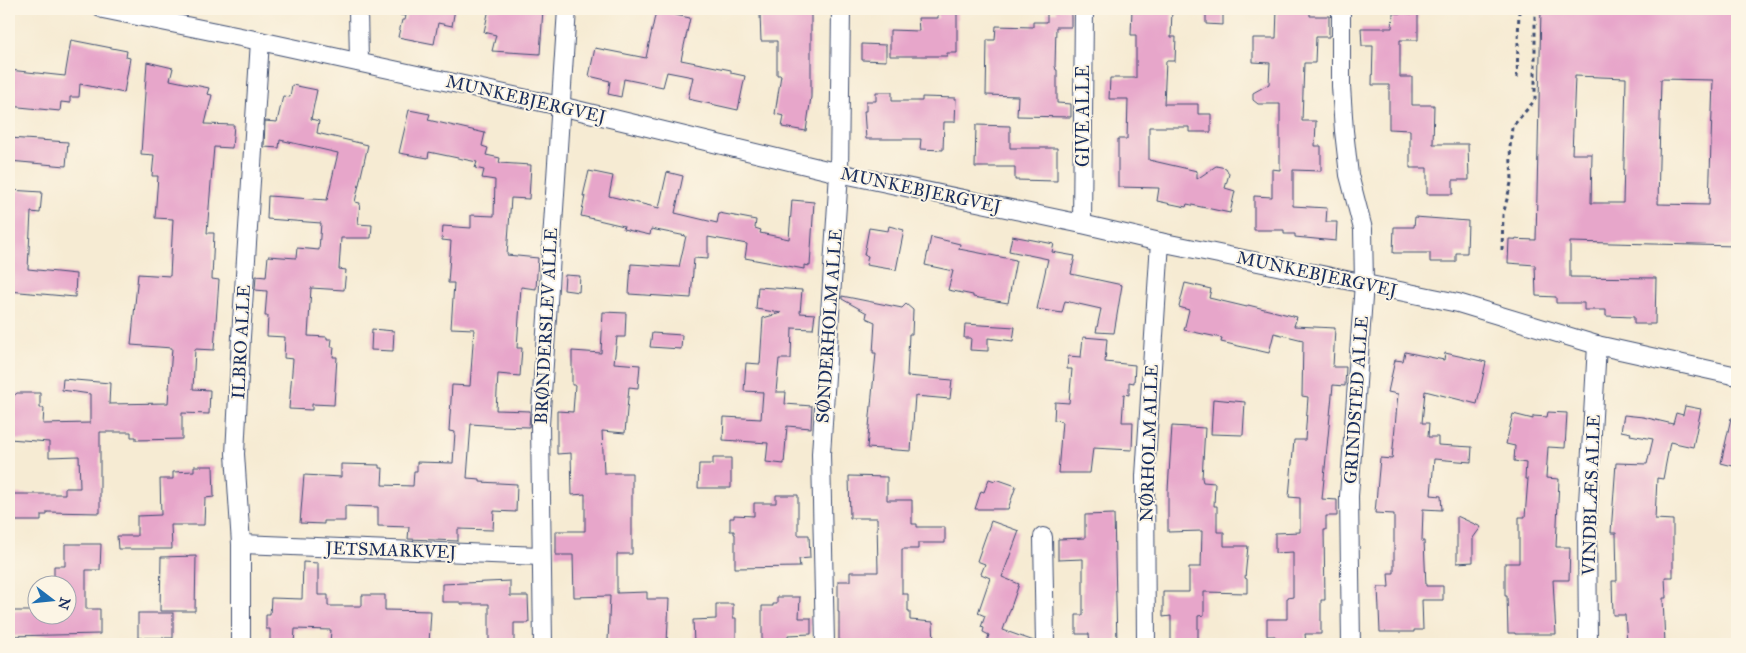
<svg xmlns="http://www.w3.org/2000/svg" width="1746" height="653" viewBox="0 0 1746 653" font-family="'IM FELL Great Primer',serif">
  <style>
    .building { fill: #e7a6ca; fill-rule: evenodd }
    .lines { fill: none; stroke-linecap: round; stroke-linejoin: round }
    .minor-casing { stroke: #3c4b70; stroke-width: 20 }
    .path { stroke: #3c4b70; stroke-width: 3; stroke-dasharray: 4 4; stroke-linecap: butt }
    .minor { stroke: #fff; stroke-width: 18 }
    .labels { text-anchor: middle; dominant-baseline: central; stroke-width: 4; stroke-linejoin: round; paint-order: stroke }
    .street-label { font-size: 18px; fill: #1b2f5e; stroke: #fcf5e5 }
  </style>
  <rect width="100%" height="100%" fill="#fcf5e5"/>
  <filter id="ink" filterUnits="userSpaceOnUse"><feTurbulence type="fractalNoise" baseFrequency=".02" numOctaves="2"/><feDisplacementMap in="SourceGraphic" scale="10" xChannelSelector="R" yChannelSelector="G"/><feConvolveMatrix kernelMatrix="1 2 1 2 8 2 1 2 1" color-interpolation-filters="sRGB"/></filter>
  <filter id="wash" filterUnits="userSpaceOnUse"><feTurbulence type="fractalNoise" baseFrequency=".0096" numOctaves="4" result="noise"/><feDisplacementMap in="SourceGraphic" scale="20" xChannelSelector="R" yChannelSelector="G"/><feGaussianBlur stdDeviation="1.12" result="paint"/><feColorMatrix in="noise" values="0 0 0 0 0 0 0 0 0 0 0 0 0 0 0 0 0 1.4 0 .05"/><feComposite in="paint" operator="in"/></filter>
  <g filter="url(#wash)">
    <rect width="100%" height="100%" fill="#f6ebd3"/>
    <g id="blocks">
      <g class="building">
        <path d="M401 9H455L452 26 438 23 434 44 398 37 402 20H405L406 16 400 15Z"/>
        <path d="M489 9H543L540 54 492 51 496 35 484 32Z"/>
        <path d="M763 9H811V97L806 131 782 127 784 116 775 114 781 75H777V41H761L760 14H762Z"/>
        <path d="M938 9H957V53H947V56H890V30L919 31 918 18H938Z"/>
        <path d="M1056 9H1070V12H1071V27H1056L1055 66 1056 70H1057V103L1071 104V117L1017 116 1018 96 986 95 987 40H995L996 26 1033 27V22H1047V12H1056Z"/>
        <path d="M1132 9H1172L1171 37H1176L1175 61H1166L1164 104H1198V114H1211V132H1189V127H1149V160L1197 171V179L1216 166 1226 168 1229 174 1225 188 1235 191 1230 213 1187 204 1186 207 1157 201 1159 188 1118 187V139H1127L1128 99H1109L1110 78H1136V35H1131Z"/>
        <path d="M1277 9H1310V16H1329V37H1316L1315 63H1304L1302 121H1316L1315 146H1321V171L1293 170V206L1327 208 1326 222H1337L1336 241 1295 237V234H1284V230H1254V196L1272 197V169L1280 170V104H1258L1253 100V93L1269 84 1270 63 1253 62V38H1276Z"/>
        <path d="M1541 9 1737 11V246L1570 242V277L1656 278 1655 324H1634V317L1606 316V310H1584V303H1556V297L1536 296 1535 265 1508 263 1509 239 1536 240ZM1575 76 1626 78 1623 203H1591L1592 154H1572ZM1661 79 1713 80 1709 205 1658 204Z"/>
        <path d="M1223 10V25L1206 24V11Z"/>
        <path d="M656 11 690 18 681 60 731 70V73L745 76 738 110 688 99 693 77 667 72 663 87 624 79 621 97 608 94 610 81 589 76 595 48 646 58Z"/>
        <path d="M1393 13 1418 14V40H1400V77H1412V105H1434L1433 144H1468L1469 180H1453V194H1427V168H1410V130L1389 129V85H1372L1373 46H1362L1361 28H1392Z"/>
        <path d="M71 40 127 51 126 57 130 58 124 93 80 84 79 97H70V103L61 102 60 111 9 106V70L65 76Z"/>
        <path d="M862 44 886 45V61L862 60Z"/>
        <path d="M147 62 173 68 170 80 209 88 207 94 212 95 205 124 234 125 232 148 214 147 212 170 207 233H214L212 279 219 280 214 350 195 349 193 389 210 390 209 414 182 413V439L136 440V437H131V432H100V513L47 512V515H41V521H9V494H65V488H80L79 456 49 457V442L9 439V400L17 393H40V408H44L43 424 90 423V394L62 390 63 379 110 383 109 404 168 403 172 348 131 345 138 274 170 276 173 219 155 218 158 176H152L154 155 141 154Z"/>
        <path d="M292 85 317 90 311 119 319 121 317 133 368 145 355 202 360 203 358 224 372 225 371 238H341L339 269 346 270 344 290 311 288 308 336 327 337V339H332L331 347H334L333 357H337L334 405 312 404V410L289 409 293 359 284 358 285 337 267 336 268 316H265L267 291 255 290 256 276 266 277 268 256 296 258 297 248 319 250 321 223 267 219 268 196 327 200 338 153 280 140 279 148 264 147 265 121 277 122 283 96 290 97Z"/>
        <path d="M876 92H892V101H922V97L956 98 955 122H944L943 150 920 149 921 139H866L864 111H866V101H876Z"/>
        <path d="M409 110 430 114 428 120 485 133 482 146 488 148 486 155 500 158 499 163 531 165 529 199 511 198 507 255 538 258 536 289 521 287 517 348H522L520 376 498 374 496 410 530 411 529 427 499 426 471 424 467 478 480 479V482L517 484 516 512 494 511 493 530 458 529V541L408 539 409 527 378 526V507L345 506V521H324V524L300 523 304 475 341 477V464L379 465V468H383L382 485 413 486 414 471H417V462L453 463 455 432 449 431 452 385 470 386 474 329 451 328 454 283H448L451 241 442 240 443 226 471 228V215L494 216 495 180 482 178 484 170 475 168 477 162 429 152 428 158 399 153Z"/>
        <path d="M976 125 1010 126V148H1057V181L1015 180V167H975Z"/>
        <path d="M9 138 68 142 66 166 9 161Z"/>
        <path d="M589 171 613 176 609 196 659 208 667 172 683 176 675 213 717 223 719 213 756 220 755 228 761 230 760 233 789 239 792 200 814 202 810 266 804 265V269L745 258 747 244 708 237V259L694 258 691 298 629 294 631 264 679 267 686 236 651 229 650 235 623 229 624 226 581 216 585 196H583Z"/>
        <path d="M9 190 42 192 40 213 31 212 28 269 76 274 75 297 9 291Z"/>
        <path d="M1415 217 1468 221 1467 253H1456V262H1430V253H1393L1394 227H1414Z"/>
        <path d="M889 226 904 230 896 270 866 265 868 256 864 255 869 228 888 231Z"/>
        <path d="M1012 236 1054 244 1052 252 1075 256 1071 274 1122 285 1114 333 1096 332 1101 309 1065 301 1062 313 1037 309 1048 259 1009 251Z"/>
        <path d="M931 237 960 244 959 249 1016 260 1008 303 973 297V295L948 290 953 271 925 265Z"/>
        <path d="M565 275 580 276 579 292 564 290Z"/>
        <path d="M1185 283 1211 289 1209 298 1247 307 1248 305 1297 317 1294 326 1335 328 1333 367H1346L1345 386 1333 385 1322 499 1337 500V516H1326V530H1324L1325 600H1321V634H1305L1306 644H1278L1275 636H1267V619H1287V598L1293 597V552L1275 553V533L1300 532V498L1289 497 1294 440H1305L1308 397 1302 396 1303 340 1274 333 1269 353 1221 342 1222 338 1184 330 1189 310 1179 307Z"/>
        <path d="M758 287 802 290 800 313 815 314 813 329 792 328 791 359H779L776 392H786L785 404 812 406 811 428 787 426 784 464 766 462 768 443 723 440 724 417 761 419 763 392 744 391 746 363 760 364 763 318 781 313 756 309Z"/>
        <path d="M842 296 902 308 906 304 913 310 912 334H909L907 376 952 380 950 399 915 396 911 451 867 448 876 353H873L875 322 866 318 867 313 842 299Z"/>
        <path d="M603 312 626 313 625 337H617L614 363 640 365 638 388 629 387 625 433 602 431 604 473H632V554H617V593L647 592V599H669L667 643 608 641 610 596 574 597 573 555H556V531H585V494L572 495 571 453 557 454V411L573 412 575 385H572V351L601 353Z"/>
        <path d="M965 324 1015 327 1013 341 988 338V351L970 350 971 338H964Z"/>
        <path d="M372 329 394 331 393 351 371 350Z"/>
        <path d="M652 333 682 335 681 349 650 347Z"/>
        <path d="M1083 337 1107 339 1105 362 1135 365 1134 383 1129 382V395L1124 394 1122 422H1133L1132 450 1093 448 1090 473H1058L1062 421 1054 420 1055 402 1069 403 1072 369H1067L1068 356 1081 357Z"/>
        <path d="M1405 352 1444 360 1445 353 1486 362 1477 404 1425 391 1422 423H1429L1428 437H1438V445L1472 447 1471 462 1434 459 1431 495 1441 496 1442 510 1423 509 1422 541H1424L1426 586H1443V600H1422L1423 630H1414V632H1380L1378 587H1389L1388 573H1394V514L1375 513 1380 458 1392 459 1398 394 1388 392 1395 360 1403 361Z"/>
        <path d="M1213 399 1245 402 1243 435 1211 434Z"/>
        <path d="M1685 406 1701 409 1693 447 1670 442 1663 479 1657 478 1655 519 1673 520V577H1665L1666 598H1663L1665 644 1627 643 1625 615H1613L1612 581H1617L1616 533H1611L1616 463 1647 464 1653 439 1630 435 1631 433 1621 431 1624 415 1643 417 1673 424 1676 413 1683 415Z"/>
        <path d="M1548 412 1567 413 1565 448 1548 447 1546 478 1559 479 1556 547H1570L1569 580H1553L1556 634H1515V633H1508L1507 596H1505V563H1519V517H1525L1528 479H1525L1526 463 1514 461 1515 446 1506 444 1513 414 1533 419V416L1547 417Z"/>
        <path d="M1731 418H1737V467L1721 463Z"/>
        <path d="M1172 426 1205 428 1202 478 1203 482 1215 483 1214 506H1217V532H1224V546H1248L1245 578 1247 579V593L1204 592V615L1198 616V644H1171V616L1163 617V592H1189V567H1201L1202 531 1168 532V490Z"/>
        <path d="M713 458H731V488H698L699 464H713Z"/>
        <path d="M194 466H213L214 497 205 498 204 525H171L172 549H118L117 536H137V516L161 515 160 479H173V472L194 471Z"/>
        <path d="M849 476 887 477V500H912V524H917V527H945V543H918V549H902V594H908V611H910V620L933 622 934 644H839V612H838V581H850V572H878L877 518H850Z"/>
        <path d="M989 479 995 481 996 479 1016 486 1008 509H975L981 491 984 492Z"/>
        <path d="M776 495H798V535H809L810 558 799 559 800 567 735 568V534H734V531H730V518H734V515L754 516V503H776Z"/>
        <path d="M1114 514 1117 644H1090L1089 634H1076V615H1083V559L1058 560V539L1085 538V515Z"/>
        <path d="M1457 516 1481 527 1473 538V562L1457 563Z"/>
        <path d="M991 521 1019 531 1002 577 1019 584 1003 630 1034 641V644H986L989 635 983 632 984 628 981 627 985 616 978 613 990 578 981 574 985 564 977 561Z"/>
        <path d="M65 544H101L100 570H86V609H100V634L9 636V611H38V616H68V586H54V566H65Z"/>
        <path d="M196 556 195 611H160L161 557Z"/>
        <path d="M303 562 318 563V595H328V606H362V595H385V610L431 611 429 644 330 643 331 630 295 629 294 644H270V629H266V615H270L271 598 302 599Z"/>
        <path d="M510 581V596H528L529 623H514V644H489V604H461V602H442V584Z"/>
        <path d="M777 597H800L799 618H811V634L788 635V642L762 643V606H773V604H777Z"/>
        <path d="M716 604H733V618H736V644H694L693 620 716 619Z"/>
        <rect x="138" y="613" width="35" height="25"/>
      </g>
    </g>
  </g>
  <g filter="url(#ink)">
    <use href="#blocks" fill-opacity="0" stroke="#3c4b70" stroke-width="1"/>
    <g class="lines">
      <g class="minor-casing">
        <g id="minor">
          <path d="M103 9 260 41 560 106 839 173 1082 224 1160 242 1458 303 1597 345 1737 376"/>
          <path d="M358 9 359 62"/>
          <path d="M1341 9V86L1344 131 1349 175 1363 229 1364 283 1349 496 1351 644"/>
          <path d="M1082 224 1084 9"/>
          <path d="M1043 537 1045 644"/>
          <path d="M241 544 541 556"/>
          <path d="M241 644V544L235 454 241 337 260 41"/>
          <path d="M543 644 540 425 567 9"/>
          <path d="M825 644 821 454 839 173 841 9"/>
          <path d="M1146 644 1145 476 1160 242"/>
          <path d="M1588 644 1587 521 1597 345"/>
        </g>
      </g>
      <g class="path">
        <path d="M1517 78 1519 9"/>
        <path d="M1502 250 1503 215 1512 179 1510 148 1512 127 1535 100V9"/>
      </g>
      <use href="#minor" class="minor"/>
    </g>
  </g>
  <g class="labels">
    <g class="street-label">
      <text transform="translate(526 99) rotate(13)">MUNKEBJERGVEJ</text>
      <text transform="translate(1083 116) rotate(-90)">GIVE ALLE</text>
      <text transform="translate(921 190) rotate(12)">MUNKEBJERGVEJ</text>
      <text transform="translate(1317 274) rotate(12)">MUNKEBJERGVEJ</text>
      <text transform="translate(546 326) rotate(-87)">BRØNDERSLEV ALLE</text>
      <text transform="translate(829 326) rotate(-86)">SØNDERHOLM ALLE</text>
      <text transform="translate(241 342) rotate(-87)">ILBRO ALLE</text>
      <text transform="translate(1356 400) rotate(-86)">GRINDSTED ALLE</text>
      <text transform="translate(1149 443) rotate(-88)">NØRHOLM ALLE</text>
      <text transform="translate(1591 495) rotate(-88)">VINDBLÆS ALLE</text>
      <text transform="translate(391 550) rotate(2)">JETSMARKVEJ</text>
    </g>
  </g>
  <rect width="1746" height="653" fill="none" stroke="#fcf5e5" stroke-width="30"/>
  <g transform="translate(52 600) rotate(106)"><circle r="24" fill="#fcf5e5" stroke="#a2a6af"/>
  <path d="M0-4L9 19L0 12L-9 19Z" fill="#1f6fb2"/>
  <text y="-8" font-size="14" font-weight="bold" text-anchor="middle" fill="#1b2f5e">N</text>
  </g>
</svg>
